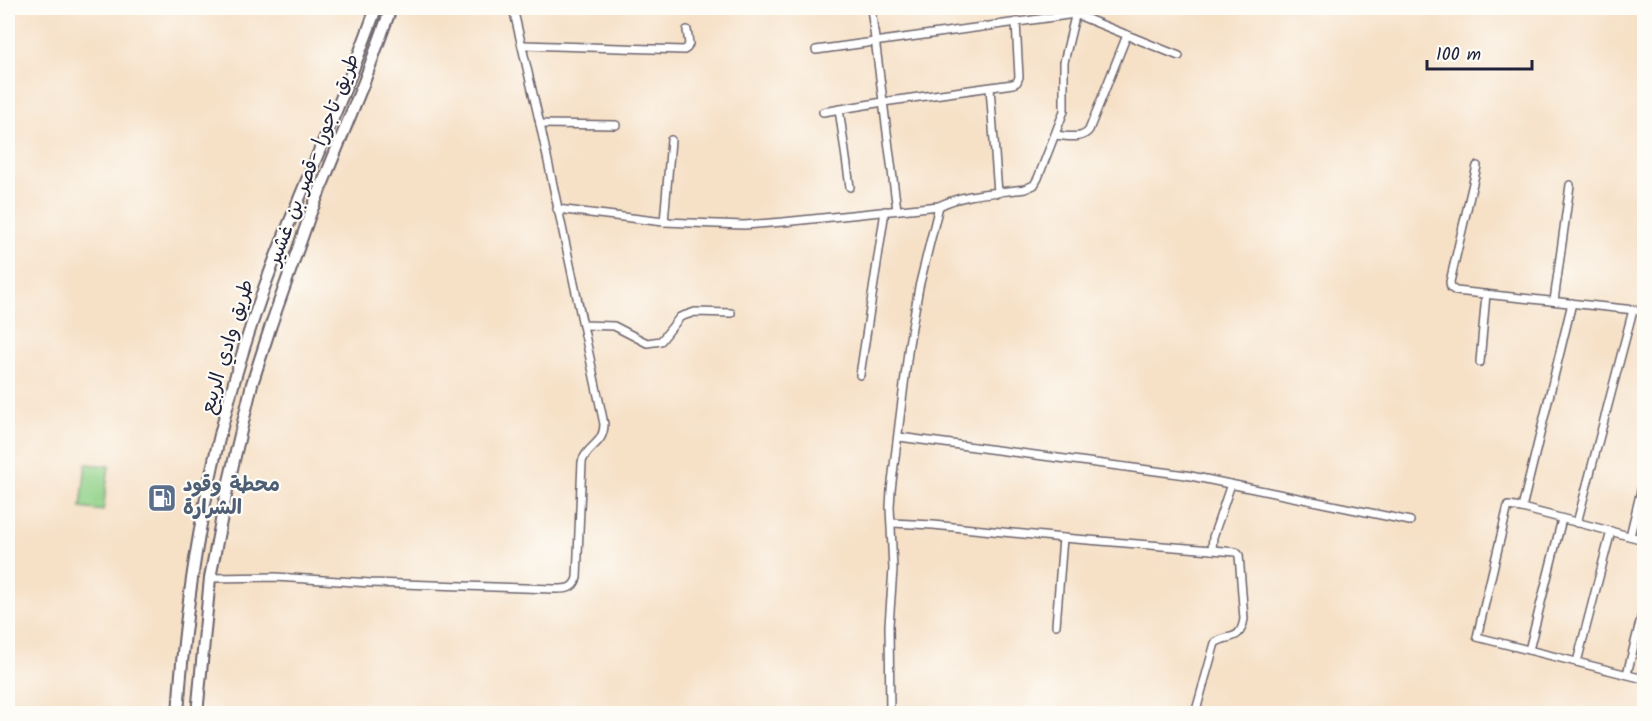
<svg xmlns="http://www.w3.org/2000/svg" width="1652" height="721" viewBox="0 0 1652 721" font-family="Kalam,'Playpen Sans Arabic',sans-serif">
  <style>
    .green { fill: #92d289; stroke: #5a7a62; stroke-width: 1.5 }
    .lines { fill: none; stroke-linecap: round; stroke-linejoin: round }
    .minor-casing { stroke: #6c646c; stroke-width: 10 }
    .trunk-casing { stroke: #6c646c; stroke-width: 14 }
    .minor { stroke: #fff; stroke-width: 7 }
    .trunk { stroke: #fff; stroke-width: 10 }
    .labels { text-anchor: middle; dominant-baseline: central; stroke-width: 4.5; stroke-linejoin: round; paint-order: stroke }
    .street-label { font-size: 20px; fill: #22223b; stroke: #fdfcf7 }
    .service-label { font-size: 20px; font-weight: bold; fill: #4e5e75; stroke: #fdfcf7; text-anchor: start }
  </style>
  <rect width="100%" height="100%" fill="#fdfcf7"/>
  <filter id="ink" filterUnits="userSpaceOnUse"><feTurbulence type="fractalNoise" baseFrequency=".0167" numOctaves="2"/><feDisplacementMap in="SourceGraphic" scale="12" xChannelSelector="R" yChannelSelector="G"/><feConvolveMatrix kernelMatrix="1 2 1 2 8 2 1 2 1" color-interpolation-filters="sRGB"/></filter>
  <filter id="wash" filterUnits="userSpaceOnUse"><feTurbulence type="fractalNoise" baseFrequency=".008" numOctaves="4" result="noise"/><feDisplacementMap in="SourceGraphic" scale="24" xChannelSelector="R" yChannelSelector="G"/><feGaussianBlur stdDeviation="1.35" result="paint"/><feColorMatrix in="noise" values="0 0 0 0 0 0 0 0 0 0 0 0 0 0 0 0 0 1.4 0 .05"/><feComposite in="paint" operator="in"/></filter>
  <g filter="url(#wash)">
    <rect width="100%" height="100%" fill="#f6e0c6"/>
    <path class="green" d="M86 464 109 466 103 511 81 508Z"/>
  </g>
  <g filter="url(#ink)">
    <g class="lines">
      <g class="minor-casing">
        <g id="minor">
          <path d="M871 8 897 210"/>
          <path d="M523 45 684 50 687 48 689 44 687 30"/>
          <path d="M816 50 1075 14 1179 56"/>
          <path d="M990 88 998 193"/>
          <path d="M839 109 850 187"/>
          <path d="M823 112 883 102 1013 84 1017 82 1019 77 1016 22"/>
          <path d="M540 124 616 125"/>
          <path d="M1055 135C1067 136 1082 140 1089 130L1127 35"/>
          <path d="M1477 166 1450 282 1451 288 1456 291 1644 311"/>
          <path d="M557 209 664 222 744 225 783 222 939 206C965 193 996 193 1025 189L1034 185 1038 178 1064 111V62L1077 8"/>
          <path d="M664 222 671 140"/>
          <path d="M1554 301 1570 185"/>
          <path d="M1572 303 1522 508 1644 540"/>
          <path d="M583 325 614 326 647 343 661 341 680 317 695 312 731 313"/>
          <path d="M1480 362 1486 294"/>
          <path d="M860 375 885 211"/>
          <path d="M899 437 1186 475 1410 521"/>
          <path d="M1522 508 1508 506 1477 637 1644 679"/>
          <path d="M892 523 933 525 1063 538 1212 550 1213 537 1231 484"/>
          <path d="M1577 523 1633 310"/>
          <path d="M1630 536 1644 478"/>
          <path d="M210 578 275 577 371 583 553 589C565 589 573 590 577 578L582 462C587 445 604 445 604 424L540 124 513 8"/>
          <path d="M1056 625 1063 538"/>
          <path d="M1529 650 1562 519"/>
          <path d="M1577 662 1611 531"/>
          <path d="M1627 674 1644 606"/>
          <path d="M890 714 889 625 893 569 890 507 891 490 909 344 919 287 939 206"/>
          <path d="M1195 714 1215 643C1229 633 1240 643 1244 619L1239 555 1236 552 1212 550"/>
        </g>
      </g>
      <g class="trunk-casing">
        <g id="trunk">
          <path d="M178 714C187 570 215 426 263 291 297 195 343 104 376 8"/>
          <path d="M197 714 210 578 227 490 252 384 271 325 311 212 364 82 391 8"/>
        </g>
      </g>
      <use href="#minor" class="minor"/>
      <use href="#trunk" class="trunk"/>
    </g>
  </g>
  <defs>
    <g id="fuel-square" transform="scale(1.5)"><rect x="-9" y="-9" width="18" height="18" rx="4" fill="#5c6f8a" stroke="#fdfcf7"/><path d="M-5.5-6h7V0h2V4h1.3V-2.5L3-4.5l.8-.8L6-3V5H2.5V1h-1V6h-7ZM-4.2-4.7v3.2H.2V-4.7Z" fill="#fff"/></g>
  </defs>
  <g fill-rule="evenodd">
    <use href="#fuel-square" x="162" y="498"/>
  </g>
  <g class="labels">
    <g class="street-label">
      <text transform="translate(314 160) rotate(-69)">طريق تاجورا -قصر بن غشير</text>
      <text transform="translate(228 347) rotate(-73)">طريق وادي الربيع</text>
    </g>
    <g class="service-label">
      <text x="183" y="486">محطة وقود<tspan x="183" dy="23">الشرارة</tspan></text>
    </g>
  </g>
  <rect width="1652" height="721" fill="none" stroke="#fdfcf7" stroke-width="30"/>
  <path d="M1427 60v9h105v-9" fill="none" stroke="#22223b" stroke-width="3"/>
  <text x="1436" y="60" font-size="18" fill="#22223b" stroke="#fdfcf7" stroke-width="4.5" paint-order="stroke">100 m</text>
</svg>
